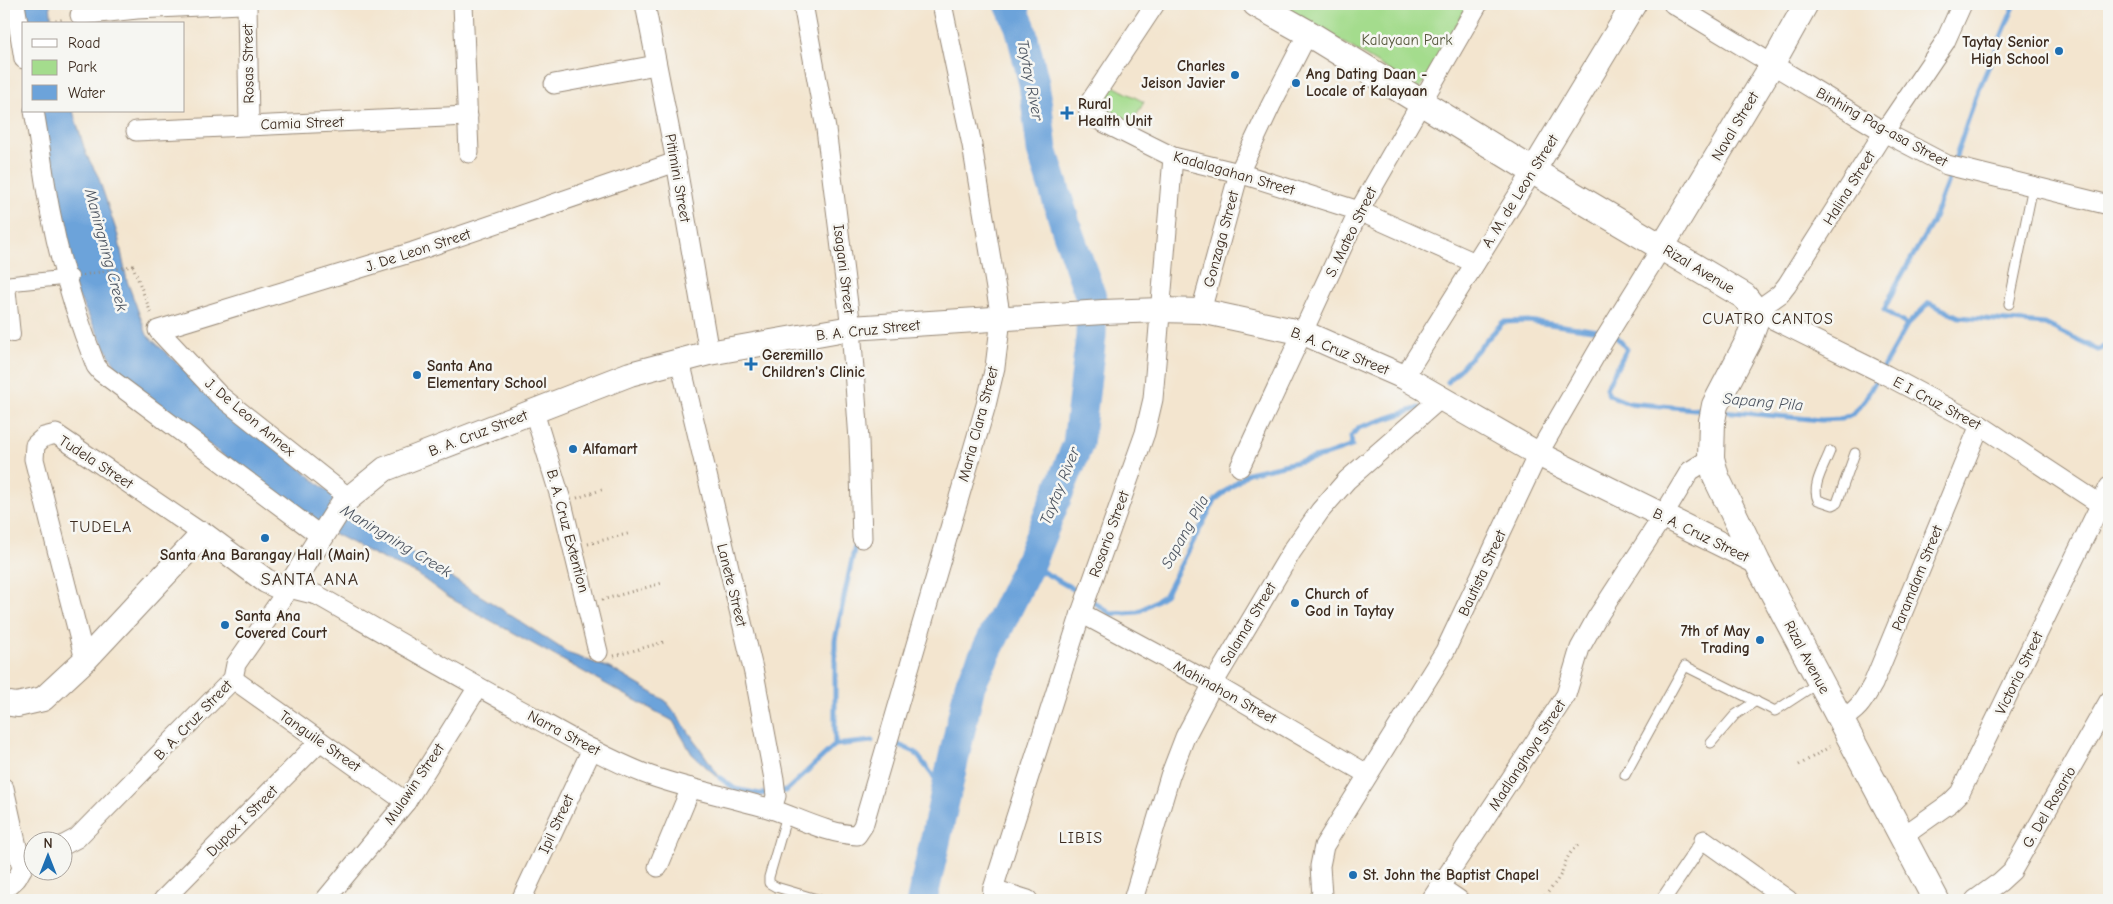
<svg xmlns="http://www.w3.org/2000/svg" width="2113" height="904" viewBox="0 0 2113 904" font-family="'Comic Neue',sans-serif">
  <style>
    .green { fill: #a4dc8d; stroke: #708356 }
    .water { fill: #6ca3da; stroke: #54667c }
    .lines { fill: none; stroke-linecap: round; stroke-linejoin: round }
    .stream { stroke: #6ca3da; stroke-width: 5 }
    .river { stroke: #6ca3da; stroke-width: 31 }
    .service-casing { stroke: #978876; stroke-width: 11 }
    .pedestrian-casing { stroke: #978876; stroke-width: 16 }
    .minor-casing { stroke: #978876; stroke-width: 21 }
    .tertiary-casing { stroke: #978876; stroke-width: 26 }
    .secondary-casing { stroke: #978876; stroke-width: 28 }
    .path { stroke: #978876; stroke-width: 3; stroke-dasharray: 1 4; stroke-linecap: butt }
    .service { stroke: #fff; stroke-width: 9 }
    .pedestrian { stroke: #fff; stroke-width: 14 }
    .minor { stroke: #fff; stroke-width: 19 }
    .tertiary { stroke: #fff; stroke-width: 24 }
    .secondary { stroke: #fff; stroke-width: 26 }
    .poi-dot { fill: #1f6fb2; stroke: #f6f6f2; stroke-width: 2 }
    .labels { text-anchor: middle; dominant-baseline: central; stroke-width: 5; stroke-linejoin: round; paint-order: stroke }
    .park-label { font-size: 15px; fill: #55563a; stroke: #f6f6f2 }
    .poi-label { font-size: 15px; font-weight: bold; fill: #3b2a1e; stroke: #f6f6f2; text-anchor: start }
    .street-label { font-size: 15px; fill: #3b2a1e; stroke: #f6f6f2 }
    .water-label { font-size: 16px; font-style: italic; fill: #4c5460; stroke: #f6f6f2 }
    .neighbourhood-label { font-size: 16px; letter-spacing: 1px; fill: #3b2a1e; stroke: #f6f6f2 }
    .quarter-label { font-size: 18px; letter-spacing: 1px; fill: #3b2a1e; stroke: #f6f6f2 }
  </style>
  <rect width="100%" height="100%" fill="#f6f6f2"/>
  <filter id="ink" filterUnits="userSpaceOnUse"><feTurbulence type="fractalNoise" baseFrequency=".02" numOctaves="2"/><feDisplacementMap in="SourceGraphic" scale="10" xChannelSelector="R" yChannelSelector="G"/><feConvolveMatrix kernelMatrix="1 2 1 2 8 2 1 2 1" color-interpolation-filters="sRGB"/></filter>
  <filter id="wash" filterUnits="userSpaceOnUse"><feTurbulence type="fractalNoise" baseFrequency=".0096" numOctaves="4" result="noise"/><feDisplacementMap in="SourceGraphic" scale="20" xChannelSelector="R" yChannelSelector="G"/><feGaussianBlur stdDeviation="1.12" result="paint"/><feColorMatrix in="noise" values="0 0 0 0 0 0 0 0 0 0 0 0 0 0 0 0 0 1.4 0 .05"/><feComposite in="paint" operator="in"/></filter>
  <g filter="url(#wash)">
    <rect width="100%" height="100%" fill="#f3e5cf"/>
    <g class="green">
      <path d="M1280 4H1468L1420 89Z"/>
      <path d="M1113 86 1144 102 1129 128 1099 112Z"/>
    </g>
    <g class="water">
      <path d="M25 4H50L52 24H25Z"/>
      <path d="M38 111H73L86 154 98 176 118 236 127 281 147 335 192 377 371 528 492 603 570 654 612 669 666 701 682 722 723 782 692 754 673 721 448 597 417 574 377 556 312 522 128 384 109 355 74 288Z"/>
    </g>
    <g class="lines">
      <g class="stream">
        <path d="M1020 26 1030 4"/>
        <path d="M1954 162 1976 96 2015 4"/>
        <path d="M1907 325 1884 310 1896 285 1932 223 1952 170"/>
        <path d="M1614 334 1627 349 1606 388 1609 395 1628 403 1706 410"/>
        <path d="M1448 382 1503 322 1528 321 1606 332"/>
        <path d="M1722 411 1821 420 1841 419 1854 413 1863 403 1907 325 1929 303 1959 317 2045 324 2098 350 2109 344"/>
        <path d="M1029 564 1084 595"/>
        <path d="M1091 600 1111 614 1138 612 1165 595 1215 500 1248 473 1323 456 1352 446 1351 436 1358 428 1419 408"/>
        <path d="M894 743 915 752 946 793"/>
        <path d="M835 745V640L855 545"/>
        <path d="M720 778 735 789 760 794 786 791 835 745 872 741"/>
      </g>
      <path class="river" d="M922 900 970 685 1029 564 1078 444 1091 336 1092 300 1068 233 1042 150 1034 83 1020 26 1010 4"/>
    </g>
  </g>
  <g filter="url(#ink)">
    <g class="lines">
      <g class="service-casing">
        <g id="service">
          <path d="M2009 304 2033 186"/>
          <path d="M1830 451C1825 465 1811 486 1818 500L1833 505 1837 503 1855 453"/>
          <path d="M1711 743 1735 715 1756 701"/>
          <path d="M1625 775 1685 666 1775 711 1818 683"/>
          <path d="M787 815 769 877V883L776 887 820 900"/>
        </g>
      </g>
      <g class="pedestrian-casing">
        <g id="pedestrian">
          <path d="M4 284 71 277"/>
          <path d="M8 285 13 335"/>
          <path d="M1663 900 1704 840"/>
        </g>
      </g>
      <g class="minor-casing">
        <g id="minor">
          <path d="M15 4 24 59"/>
          <path d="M247 4 249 125"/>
          <path d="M463 4 469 153"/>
          <path d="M645 4 676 162 709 353"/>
          <path d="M803 4 826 129 851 328 859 440 862 538"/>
          <path d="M1155 4 1088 105 1089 112 1093 117 1173 157 1239 173 1359 211 1475 263"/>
          <path d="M1673 4 1884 132 1947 165 2109 205"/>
          <path d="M1962 4 1945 42 1884 132 1787 285 1780 294 1756 311 1886 375 1980 425 2109 510"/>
          <path d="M80 15 137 9 241 4"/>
          <path d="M554 84 656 65"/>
          <path d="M34 111C41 148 44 184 52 220 62 271 77 318 96 366L101 372 322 537"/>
          <path d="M136 131 468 116"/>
          <path d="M1201 311 1239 173 1271 105 1308 33"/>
          <path d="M680 361 754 673 774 779 776 796 772 809"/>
          <path d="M1404 377 1533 171"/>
          <path d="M534 412 562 503 598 652"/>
          <path d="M1240 467 1359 211 1478 4"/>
          <path d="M349 498 219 395 158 330 413 252 676 162"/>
          <path d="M1081 613 1213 684 1367 774"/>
          <path d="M85 660 34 459 35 445 44 437 56 434 203 534"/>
          <path d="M233 679 406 802"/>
          <path d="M1840 720C1859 710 1863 701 1873 684L1980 425"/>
          <path d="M4 788 22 869"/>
          <path d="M1902 837 1950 803 1960 793 2109 487"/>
          <path d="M1704 840 1788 900"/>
          <path d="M62 846 77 838 233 679 236 664 289 588 317 595C387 635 457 676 528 714 566 735 603 757 643 773 684 789 729 796 771 809 799 818 827 834 857 835L863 826 986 405 995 367 1001 319 972 145 942 4"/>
          <path d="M658 867 691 788"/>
          <path d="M1440 887 1459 900"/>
          <path d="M993 889 1028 900"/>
          <path d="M4 890 17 878 22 869"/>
          <path d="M163 900 320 741"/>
          <path d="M325 900 406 802 478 687"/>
          <path d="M521 900 592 749"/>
          <path d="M992 900 993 889 1081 613 1145 433 1153 399 1173 157"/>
          <path d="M1133 900 1170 776 1185 737 1213 684 1292 551 1320 511 1347 480 1442 397"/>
          <path d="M1318 900 1322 896 1320 866 1324 846 1445 651 1538 454 1603 342 1662 247"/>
          <path d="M1431 900 1566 695 1580 648 1596 619 1663 516 1690 471 1711 458"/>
          <path d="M1975 900 2000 882 2012 871 2109 701"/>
        </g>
      </g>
      <g class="tertiary-casing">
        <g id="tertiary">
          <path d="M1533 171 1634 4"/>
          <path d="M1662 247 1772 65 1806 4"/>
          <path d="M4 703 17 705 43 699 85 660 203 534 266 581 277 586 289 588 343 503 385 469 630 374 709 353 851 328 1103 312 1161 310 1201 311 1304 333 1404 377 1538 454 1757 562"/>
        </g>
      </g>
      <g class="secondary-casing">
        <path id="secondary" d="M1256 4 1308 33 1533 171 1744 296 1756 311V320L1748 342 1715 405 1712 421 1711 458 1716 477 1757 562 1936 900"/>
      </g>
      <g class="path">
        <path d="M41 24 65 19"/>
        <path d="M83 275 133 266 152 316"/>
        <path d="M577 498 604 489"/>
        <path d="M588 544 631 533"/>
        <path d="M602 600 662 583"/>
        <path d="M614 656 664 642"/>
        <path d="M1799 765 1831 746"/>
        <path d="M1542 900C1548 892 1556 883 1561 874 1566 861 1568 852 1580 844"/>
      </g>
      <use href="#service" class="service"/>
      <use href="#pedestrian" class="pedestrian"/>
      <use href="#minor" class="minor"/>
      <use href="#tertiary" class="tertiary"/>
      <use href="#secondary" class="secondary"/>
    </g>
  </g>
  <g class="poi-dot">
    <circle cx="2059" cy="51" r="5"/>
    <circle cx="1235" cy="75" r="5"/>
    <circle cx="1296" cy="83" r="5"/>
    <path d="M1064.5 105.5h5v5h5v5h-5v5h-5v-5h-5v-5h5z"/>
    <path d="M748.5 356.5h5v5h5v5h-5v5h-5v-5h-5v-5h5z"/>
    <circle cx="417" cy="375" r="5"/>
    <circle cx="573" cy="449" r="5"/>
    <circle cx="265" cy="538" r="5"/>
    <circle cx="1295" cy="603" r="5"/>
    <circle cx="225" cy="625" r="5"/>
    <circle cx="1760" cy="640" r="5"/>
    <circle cx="1353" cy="875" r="5"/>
  </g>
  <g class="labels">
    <g class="park-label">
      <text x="1407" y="40">Kalayaan Park</text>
    </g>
    <g class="poi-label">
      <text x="2049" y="42" text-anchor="end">Taytay Senior<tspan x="2049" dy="17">High School</tspan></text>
      <text x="1225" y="66" text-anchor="end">Charles<tspan x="1225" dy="17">Jeison Javier</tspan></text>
      <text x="1306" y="74">Ang Dating Daan -<tspan x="1306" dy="17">Locale of Kalayaan</tspan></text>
      <text x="1078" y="104">Rural<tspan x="1078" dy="17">Health Unit</tspan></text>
      <text x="762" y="355">Geremillo<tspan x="762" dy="17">Children's Clinic</tspan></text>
      <text x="427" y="366">Santa Ana<tspan x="427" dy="17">Elementary School</tspan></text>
      <text x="583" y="449">Alfamart</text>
      <text x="265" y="555" text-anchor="middle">Santa Ana Barangay Hall (Main)</text>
      <text x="1305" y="594">Church of<tspan x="1305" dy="17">God in Taytay</tspan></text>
      <text x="235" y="616">Santa Ana<tspan x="235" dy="17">Covered Court</tspan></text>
      <text x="1750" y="631" text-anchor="end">7th of May<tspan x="1750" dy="17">Trading</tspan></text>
      <text x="1363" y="875">St. John the Baptist Chapel</text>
    </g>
    <g class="street-label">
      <text transform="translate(248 64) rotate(-91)">Rosas Street</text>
      <text transform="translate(302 123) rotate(-2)">Camia Street</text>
      <text transform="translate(1735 126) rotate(-59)">Naval Street</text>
      <text transform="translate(1882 127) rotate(29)">Binhing Pag-asa Street</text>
      <text transform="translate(1234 173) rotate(16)">Kadalagahan Street</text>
      <text transform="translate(678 178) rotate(80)">Pitimini Street</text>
      <text transform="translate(1849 188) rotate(-58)">Halina Street</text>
      <text transform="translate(1520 191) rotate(-58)">A. M. de Leon Street</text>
      <text transform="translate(1351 232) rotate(-64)">S. Mateo Street</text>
      <text transform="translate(1221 239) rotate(-75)">Gonzaga Street</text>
      <text transform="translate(418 250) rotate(-18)">J. De Leon Street</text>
      <text transform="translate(844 269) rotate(83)">Isagani Street</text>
      <text transform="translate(1699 269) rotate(31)">Rizal Avenue</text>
      <text transform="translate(868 330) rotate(-6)">B. A. Cruz Street</text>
      <text transform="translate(1340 351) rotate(22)">B. A. Cruz Street</text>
      <text transform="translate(1937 403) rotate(28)">E I Cruz Street</text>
      <text transform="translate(250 417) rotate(40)">J. De Leon Annex</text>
      <text transform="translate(978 424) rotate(-75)">Maria Clara Street</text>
      <text transform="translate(478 433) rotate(-21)">B. A. Cruz Street</text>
      <text transform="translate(96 462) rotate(33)">Tudela Street</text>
      <text transform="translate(568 531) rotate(75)">B. A. Cruz Extention</text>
      <text transform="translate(1109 534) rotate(-70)">Rosario Street</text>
      <text transform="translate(1701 535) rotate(26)">B. A. Cruz Street</text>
      <text transform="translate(1482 573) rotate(-65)">Bautista Street</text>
      <text transform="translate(1917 578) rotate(-68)">Paramdam Street</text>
      <text transform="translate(732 585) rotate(76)">Lanete Street</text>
      <text transform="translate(1248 624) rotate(-59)">Salamat Street</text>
      <text transform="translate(1807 657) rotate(62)">Rizal Avenue</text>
      <text transform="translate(2019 673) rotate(-64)">Victoria Street</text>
      <text transform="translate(1225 692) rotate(29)">Mahinahon Street</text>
      <text transform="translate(193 720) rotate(-46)">B. A. Cruz Street</text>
      <text transform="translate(564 733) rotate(28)">Narra Street</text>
      <text transform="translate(320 741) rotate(35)">Tanguile Street</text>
      <text transform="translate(1527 755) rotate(-57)">Madlanghaya Street</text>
      <text transform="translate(414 784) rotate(-56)">Mulawin Street</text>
      <text transform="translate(2049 807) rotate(-60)">G. Del Rosario</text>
      <text transform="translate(242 821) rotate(-45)">Dupax I Street</text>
      <text transform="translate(556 824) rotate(-65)">Ipil Street</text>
    </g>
    <g class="water-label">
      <text transform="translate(1030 80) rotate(79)">Taytay River</text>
      <text transform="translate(106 250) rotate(75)">Maningning Creek</text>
      <text transform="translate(1763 402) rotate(5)">Sapang Pila</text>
      <text transform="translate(1060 486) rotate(-68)">Taytay River</text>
      <text transform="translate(1185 532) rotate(-61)">Sapang Pila</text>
      <text transform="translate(396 541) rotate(31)">Maningning Creek</text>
    </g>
    <g class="neighbourhood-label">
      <text x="1768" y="319">CUATRO CANTOS</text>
      <text x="101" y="527">TUDELA</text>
      <text x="1081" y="838">LIBIS</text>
    </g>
    <g class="quarter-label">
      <text x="310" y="579">SANTA ANA</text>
    </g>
  </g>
  <rect width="2113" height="904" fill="none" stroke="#f6f6f2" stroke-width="20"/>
  <rect x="22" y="22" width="162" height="90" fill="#f6f6f2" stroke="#aba49d"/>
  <rect x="32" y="39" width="25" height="8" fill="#ffffff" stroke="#aba49d"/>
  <text x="68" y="48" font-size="15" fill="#3b2a1e">Road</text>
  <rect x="32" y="60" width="25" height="15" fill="#a4dc8d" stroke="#aba49d"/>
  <text x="68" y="72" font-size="15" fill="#3b2a1e">Park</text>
  <rect x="32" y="85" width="25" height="15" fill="#6ca3da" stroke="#aba49d"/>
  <text x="68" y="98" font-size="15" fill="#3b2a1e">Water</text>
  <g transform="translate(48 856)"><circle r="24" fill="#f6f6f2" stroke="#aba49d"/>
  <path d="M0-4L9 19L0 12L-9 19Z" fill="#1f6fb2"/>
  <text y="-8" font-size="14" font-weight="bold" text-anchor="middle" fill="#3b2a1e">N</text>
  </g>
</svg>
